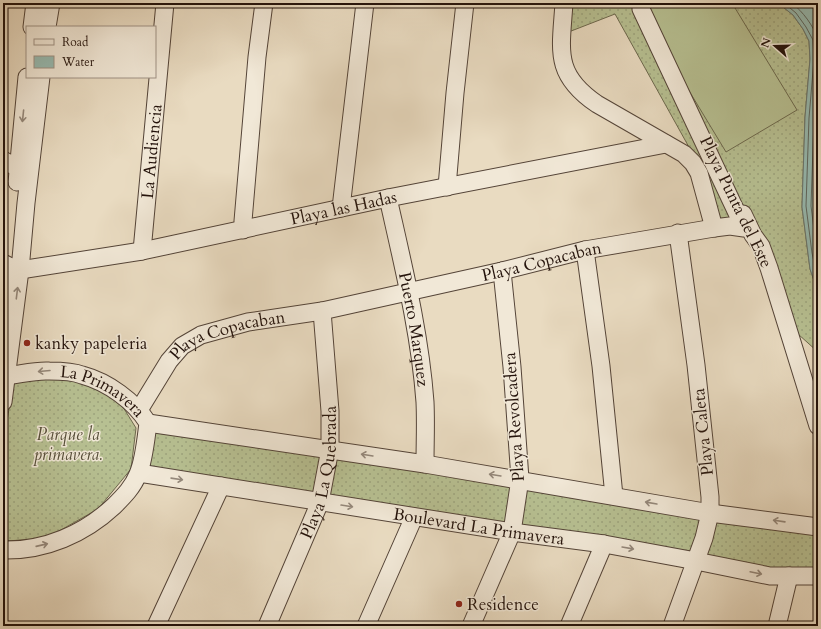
<svg xmlns="http://www.w3.org/2000/svg" width="821" height="629" viewBox="0 0 821 629" font-family="Cardo,serif">
  <style>
    .grass { fill: url(#grass-dots); stroke: #6d694e }
    .garden { fill: #b7c092; stroke: #6d694e }
    .water { fill: #97bbb2; stroke: #69776f }
    .lines { fill: none; stroke-linecap: round; stroke-linejoin: round }
    .shore { stroke: #5d665e; stroke-width: 1 }
    .minor-casing { stroke: #544438; stroke-width: 19 }
    .minor { stroke: #f1e8d7; stroke-width: 17 }
    .oneway { stroke: #94887b }
    .poi-dot { fill: #8f2418; stroke: #f1e8d7; stroke-width: 1.5 }
    .labels { text-anchor: middle; dominant-baseline: central; stroke-width: 3; stroke-linejoin: round; paint-order: stroke }
    .street-label { font-size: 17px; fill: #23120b; stroke: #f1e8d7 }
    .poi-label { font-size: 17px; fill: #23120b; stroke: #f1e8d7; text-anchor: start }
    .park-label { font-size: 17px; font-style: italic; fill: #574f3a; stroke: #f1e8d7 }
  </style>
  <defs>
    <pattern id="grass-dots" width="8" height="8" patternUnits="userSpaceOnUse"><rect width="8" height="8" fill="#b7c092"/><path d="M2 2h.1M6 6h.1" fill="none" stroke="#9da47d" stroke-width="1.8" stroke-linecap="round"/></pattern>
  </defs>
  <rect width="100%" height="100%" fill="#e9dbc1"/>
  <filter id="stains"><feTurbulence type="fractalNoise" baseFrequency=".005" numOctaves="4"/><feColorMatrix values="0 0 0 0 .2 0 0 0 0 .09 0 0 0 0 .02 0 0 0 .5 -.17"/></filter>
  <radialGradient id="worn" r=".72"><stop offset=".6" stop-color="#630" stop-opacity="0"/><stop offset="1" stop-color="#630" stop-opacity=".3"/></radialGradient>
  <g class="grass">
    <path d="M567 3H778L793 15 803 29 809 41 810 59 805 117 802 207 810 269 818 292V352L798 334 760 232 717 224 690 149 615 14 566 33Z"/>
    <path d="M31 377 83 378 118 399 136 428 131 469 98 509 45 539 3 541V431C11 416 8 398 13 382Z"/>
    <path d="M152 429 818 529V575L150 471 145 463Z"/>
  </g>
  <path class="garden" d="M636 3H732L797 110 726 152Z"/>
  <path class="water" d="M778 3H818V292L810 269 802 207 805 117 810 59 809 41 803 29 793 15Z"/>
  <g class="lines">
    <g class="shore">
      <path d="M784 3 796 13 806 27 813 40 814 59 809 118 806 206 812 253 818 281"/>
      <path d="M792 3C803 12 813 25 818 39"/>
      <path d="M818 73 814 118 811 206 818 261"/>
    </g>
    <g class="minor-casing">
      <g id="minor">
        <path d="M564 3C561 50 553 74 597 104L684 154 693 163 699 173 714 228"/>
        <path d="M32 27 35 3"/>
        <path d="M47 27 51 3"/>
        <path d="M3 160 27 173"/>
        <path d="M17 182 27 77"/>
        <path d="M447 187 455 93 465 3"/>
        <path id="s1" d="M388 198C403 265 420 333 425 402 426 423 425 443 425 464"/>
        <path d="M341 208 365 3"/>
        <path d="M743 214 753 235 761 246 769 268 818 426"/>
        <path d="M243 230V221L257 57 264 3"/>
        <path d="M585 250 601 366 614 496"/>
        <path id="s2" d="M142 251 165 3"/>
        <path id="s3" d="M3 263 9 266 20 270 142 251 388 198 666 144"/>
        <path d="M3 309 7 278"/>
        <path id="s4" d="M3 376C18 375 34 370 49 371 59 371 72 371 82 375 108 382 134 401 148 423 146 438 144 461 138 474 133 487 124 496 114 506 84 534 45 551 3 550"/>
        <path d="M3 402 20 270 26 203 41 77"/>
        <path id="s5" d="M139 410 169 361 182 346 201 335 248 322 322 311 502 271 585 250 714 228 730 226 744 228 641 9"/>
        <path d="M148 423 425 464 710 513 818 527"/>
        <path id="s6" d="M139 473 512 532 604 544 696 561 770 576H818"/>
        <path d="M156 626 221 486"/>
        <path id="s7" d="M267 626 320 502 330 449V411L322 311"/>
        <path d="M366 626 414 517"/>
        <path d="M471 626 512 532 520 479 512 367 502 271"/>
        <path d="M569 626 604 544"/>
        <path d="M672 626 704 538 710 513V497L696 365 678 233"/>
        <path d="M777 626 789 576"/>
      </g>
    </g>
    <use href="#minor" class="minor"/>
  </g>
  <defs><path id="oneway-shaft" d="M-6 0H5M1.5-3L5.5 0L1.5 3" fill="none" stroke-width="1.6" stroke-linecap="round" stroke-linejoin="round"/></defs>
  <g class="oneway">
    <use href="#oneway-shaft" transform="translate(23 116) rotate(96)"/>
    <use href="#oneway-shaft" transform="translate(17 293) rotate(-83)"/>
    <use href="#oneway-shaft" transform="translate(44 371) rotate(175)"/>
    <use href="#oneway-shaft" transform="translate(367 455) rotate(-171)"/>
    <use href="#oneway-shaft" transform="translate(495 475) rotate(-171)"/>
    <use href="#oneway-shaft" transform="translate(177 479) rotate(8)"/>
    <use href="#oneway-shaft" transform="translate(651 503) rotate(-170)"/>
    <use href="#oneway-shaft" transform="translate(347 506) rotate(9)"/>
    <use href="#oneway-shaft" transform="translate(779 521) rotate(-172)"/>
    <use href="#oneway-shaft" transform="translate(42 545) rotate(-13)"/>
    <use href="#oneway-shaft" transform="translate(628 548) rotate(10)"/>
    <use href="#oneway-shaft" transform="translate(756 573) rotate(12)"/>
  </g>
  <g class="poi-dot">
    <circle cx="27" cy="343" r="4"/>
    <circle cx="459" cy="604" r="4"/>
  </g>
  <g class="labels">
    <g class="street-label">
      <text stroke="none"><textPath href="#s2" startOffset="100">La Audiencia</textPath></text>
      <text transform="translate(736 202) rotate(64)">Playa Punta del Este</text>
      <text stroke="none"><textPath href="#s3" startOffset="348">Playa las Hadas</textPath></text>
      <text stroke="none"><textPath href="#s5" startOffset="448">Playa Copacaban</textPath></text>
      <text stroke="none"><textPath href="#s1" startOffset="134">Puerto Marquez</textPath></text>
      <text stroke="none"><textPath href="#s5" startOffset="124">Playa Copacaban</textPath></text>
      <text stroke="none"><textPath href="#s4" startOffset="105">La Primavera</textPath></text>
      <text transform="translate(514 417) rotate(-94)">Playa Revolcadera</text>
      <text transform="translate(703 432) rotate(-96)">Playa Caleta</text>
      <text stroke="none"><textPath href="#s7" startOffset="164">Playa La Quebrada</textPath></text>
      <text stroke="none"><textPath href="#s6" startOffset="344">Boulevard La Primavera</textPath></text>
    </g>
    <g class="poi-label">
      <text x="35" y="343">kanky papeleria</text>
      <text x="467" y="604">Residence</text>
    </g>
    <g class="park-label">
      <text x="68" y="434">Parque la<tspan x="68" dy="20">primavera.</tspan></text>
    </g>
  </g>
  <rect width="821" height="629" fill="none" stroke="#e9dbc1" stroke-width="16"/>
  <rect x="4" y="4" width="813" height="621" fill="none" stroke="#23120b" stroke-width="2"/>
  <rect x="8" y="8" width="805" height="613" fill="none" stroke="#23120b"/>
  <rect x="26" y="26" width="130" height="52" fill="#f1e8d7" stroke="#9f9285"/>
  <rect x="34" y="39" width="20" height="6" fill="#f1e8d7" stroke="#9f9285"/>
  <text x="62" y="46" font-size="12" fill="#23120b">Road</text>
  <rect x="34" y="56" width="20" height="12" fill="#97bbb2" stroke="#9f9285"/>
  <text x="62" y="66" font-size="12" fill="#23120b">Water</text>
  <g transform="translate(775 46) rotate(290)" stroke="#f1e8d7" stroke-width="3" paint-order="stroke">
  <path d="M0-3L7 15L0 10L-7 15Z" fill="#23120b"/>
  <text y="-6" font-size="11" font-weight="bold" text-anchor="middle" fill="#23120b">N</text>
  </g>
  <rect width="100%" height="100%" filter="url(#stains)"/>
  <rect width="100%" height="100%" fill="url(#worn)"/>
</svg>
